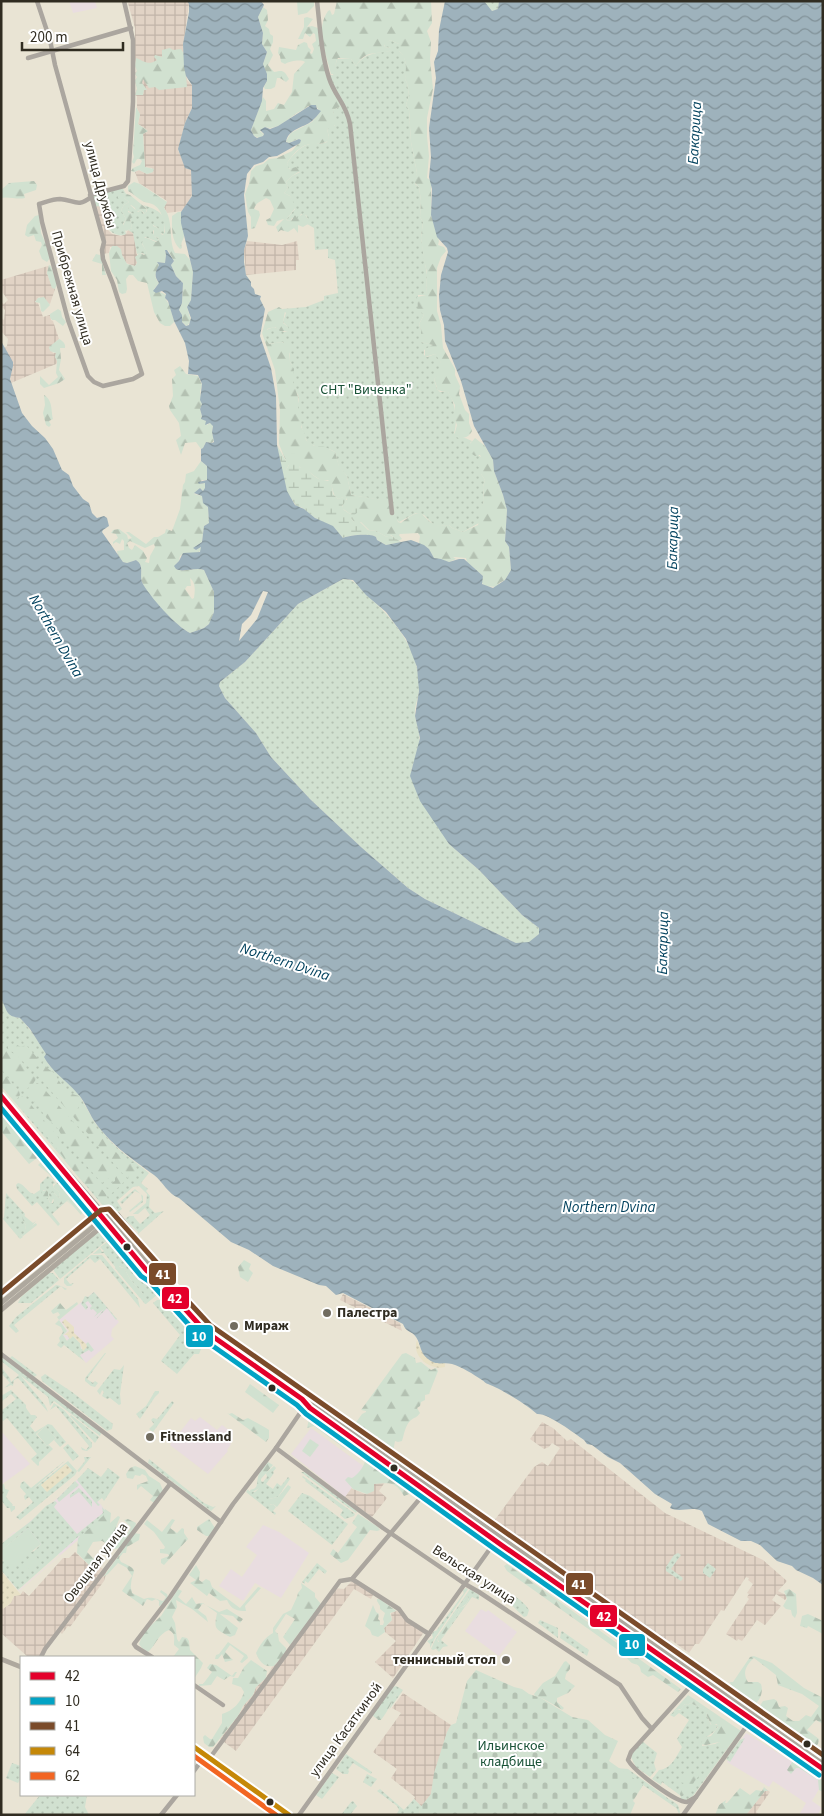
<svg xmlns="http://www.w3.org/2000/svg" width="824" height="1816" viewBox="0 0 824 1816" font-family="'Source Sans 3',sans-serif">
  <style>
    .industrial { fill: url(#industrial-grid) }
    .education { fill: #e9dde0 }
    .green { fill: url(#green-dots); fill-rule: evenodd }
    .forest { fill: url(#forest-firs); fill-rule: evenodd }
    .wetland { fill: url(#wetland-marsh) }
    .sand { fill: url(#sand-dots) }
    .cemetery { fill: url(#cemetery-stones) }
    .pitch { fill: #d1e1d0 }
    .water { fill: url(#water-waves); fill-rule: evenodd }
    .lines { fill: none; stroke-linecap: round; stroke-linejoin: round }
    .minor { stroke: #aba69f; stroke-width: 4.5 }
    .major { stroke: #aea89e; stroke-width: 5 }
    .bus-1-casing { stroke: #fff; stroke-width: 9 }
    .bus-2-casing { stroke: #fff; stroke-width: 9 }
    .bus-3-casing { stroke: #fff; stroke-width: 9 }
    .bus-4-casing { stroke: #fff; stroke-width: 9 }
    .bus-5-casing { stroke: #fff; stroke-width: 9 }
    .bus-1 { stroke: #e4002b; stroke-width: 5 }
    .bus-2 { stroke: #02a3c5; stroke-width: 5 }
    .bus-3 { stroke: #7a4b2a; stroke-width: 5 }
    .bus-4 { stroke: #c58808; stroke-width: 5 }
    .bus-5 { stroke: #f26522; stroke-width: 5 }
    .bus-dot { fill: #302c21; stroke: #fff; stroke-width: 2 }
    .poi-dot { fill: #716c60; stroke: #fff; stroke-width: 2 }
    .labels { text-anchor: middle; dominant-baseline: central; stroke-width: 4; stroke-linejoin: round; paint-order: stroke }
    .street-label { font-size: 14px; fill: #302c21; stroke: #fff }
    .park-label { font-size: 14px; fill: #195237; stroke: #fff }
    .poi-label { font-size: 14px; font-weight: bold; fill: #302c21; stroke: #fff; text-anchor: start }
    .water-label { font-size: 15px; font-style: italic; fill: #02425e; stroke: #fff }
    .line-badge { stroke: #fff; stroke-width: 2 }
    .badge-label { font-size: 14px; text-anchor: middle; font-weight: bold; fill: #fff }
  </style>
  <defs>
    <pattern id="industrial-grid" width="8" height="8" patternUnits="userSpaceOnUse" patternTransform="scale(1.25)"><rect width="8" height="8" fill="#e1d3c5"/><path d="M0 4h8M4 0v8" fill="none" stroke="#c1b5a9"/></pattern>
    <pattern id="green-dots" width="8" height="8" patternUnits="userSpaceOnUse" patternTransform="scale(1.25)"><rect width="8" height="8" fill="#d1e1d0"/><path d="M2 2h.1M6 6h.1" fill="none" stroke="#b4c1b2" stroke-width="1.8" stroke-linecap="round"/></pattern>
    <pattern id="forest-firs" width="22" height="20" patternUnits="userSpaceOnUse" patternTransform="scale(1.25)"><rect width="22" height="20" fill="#d1e1d0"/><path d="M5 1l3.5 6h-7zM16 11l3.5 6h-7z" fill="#b4c1b2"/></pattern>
    <pattern id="wetland-marsh" width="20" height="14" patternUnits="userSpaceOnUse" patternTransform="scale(1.25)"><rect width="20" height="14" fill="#d1e1d0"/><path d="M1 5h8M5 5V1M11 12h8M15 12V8" fill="none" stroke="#b4c1b2"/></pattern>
    <pattern id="sand-dots" width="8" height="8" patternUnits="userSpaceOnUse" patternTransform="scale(1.25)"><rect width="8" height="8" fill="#e8e1c6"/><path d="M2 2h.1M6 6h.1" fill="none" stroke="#c7c1aa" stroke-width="1.8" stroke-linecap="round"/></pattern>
    <pattern id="cemetery-stones" width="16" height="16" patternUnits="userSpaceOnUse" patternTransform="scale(1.25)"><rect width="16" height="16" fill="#d1e1d0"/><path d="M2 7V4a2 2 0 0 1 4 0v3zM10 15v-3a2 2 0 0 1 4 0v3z" fill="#b4c1b2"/></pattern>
    <pattern id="water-waves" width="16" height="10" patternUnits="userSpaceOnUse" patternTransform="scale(1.25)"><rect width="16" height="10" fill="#9eb2bc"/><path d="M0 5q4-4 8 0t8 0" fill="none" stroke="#819198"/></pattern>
  </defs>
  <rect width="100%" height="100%" fill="#e9e4d4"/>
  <g class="industrial">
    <path d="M132 1H187L189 4 183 47 187 80 192 85V108L185 123 178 150 186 168 191 170 193 189 191 198 182 211 167 213 164 207 167 201 139 183 135 172 139 170 147 174 153 172 152 168 145 167 143 134 147 132 146 129 138 124 140 115 137 108V96L135 95 137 88 135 81 137 77 135 73 137 71 135 60V28L128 3Z"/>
    <path d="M98 206 105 209 103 213 107 229 112 234 121 236 126 234 128 230 133 232 137 254V263L135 266 126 263 118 247H110L109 253 103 254 105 243 95 207Z"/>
    <path d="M247 241 282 245 297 241 299 260H296V270L246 275 244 250Z"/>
    <path d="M48 266 47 273 51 284 55 289 50 304 39 297 35 302 38 303 43 317 50 315 51 320 53 321 59 339 49 348 53 353H56L55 357 58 362 56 364 11 383 10 376 13 366 5 348 7 346 8 339 2 332 3 326 1 325V318L4 320 5 310 1 306V302L4 304 8 300 3 293 1 280Z"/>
    <path d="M343 1294 400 1323 402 1331 340 1300Z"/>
    <path d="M542 1422 553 1428 567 1441 571 1439 665 1513 763 1560 787 1581 778 1591 788 1596 785 1600 776 1594 772 1600 781 1606 765 1625 757 1620 742 1641 738 1639 737 1641 726 1634 749 1599 747 1597 749 1594 747 1593 753 1584 748 1580 749 1578 746 1577 724 1611 721 1610 699 1644H695L689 1653 671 1640 669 1642 661 1637 659 1639 653 1636 491 1525 534 1467 542 1462 548 1466 560 1448 552 1443 549 1447 544 1449 530 1439Z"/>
    <path d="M385 1482 379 1491 387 1498 372 1517 345 1497 351 1488 365 1494 373 1491 374 1484Z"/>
    <path d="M75 1552 90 1566H98L107 1571 104 1581 70 1627 68 1626 62 1634 58 1630 39 1657H28L1 1633V1609L9 1605 14 1596 20 1595 23 1591 29 1596 63 1558H69Z"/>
    <path d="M354 1579 374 1593 371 1599 354 1589 236 1751 220 1739 238 1716 246 1702 253 1695 256 1687 266 1678 272 1667 279 1662 334 1588 344 1589Z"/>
    <path d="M398 1610 424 1632 393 1678 375 1662 396 1641 385 1632 384 1628 392 1620 391 1613Z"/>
    <path d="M403 1693 451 1725 447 1733 435 1773 431 1794 422 1807 414 1799 415 1797 391 1778 397 1769 373 1752 401 1713 392 1708Z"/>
    <path d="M766 1789 770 1792 756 1812 760 1815H746Z"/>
  </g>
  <g class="education">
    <path d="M69 1H95L97 8 73 13Z"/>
    <path d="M94 1292 119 1322 112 1329 111 1336 114 1339 86 1363 63 1335 68 1331 59 1320Z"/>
    <path d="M200 1417 217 1430 222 1425 233 1433 227 1441 231 1444 227 1450 228 1451 208 1474 170 1445 191 1418 195 1421Z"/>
    <path d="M311 1428 366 1468 345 1497 291 1454Z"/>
    <path d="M1 1431 30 1464 1 1485Z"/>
    <path d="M80 1477 108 1514 19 1591 1 1570 19 1590 60 1555 14 1533 1 1543 14 1532 16 1533 50 1505Z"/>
    <path d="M263 1525 279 1532 309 1553 281 1598 255 1583 243 1601 219 1586 231 1569 242 1577 257 1555 246 1547Z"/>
    <path d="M481 1609 486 1612 488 1610 517 1632 499 1656 465 1631Z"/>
    <path d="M746 1733 821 1780 822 1784 812 1801 822 1808 817 1815H799L806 1803 773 1781 769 1787 727 1762Z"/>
  </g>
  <g class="green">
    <path d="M484 1H499L498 9 492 11Z"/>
    <path d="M390 40 399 44V51L404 56 407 69 405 79 407 83 409 95 406 105 409 110 411 142 417 173 415 184 419 187 421 201 420 217 423 222 421 238 427 275 426 295H418V307L424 315 419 324 421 330V342L434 345 424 350V355L427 357 435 354 439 358 443 368 441 373 434 379 437 389 440 392 447 391C455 399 458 422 454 433L459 438H465L472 441 470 443 478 455 481 457V474L485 480 483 487 484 501 479 514V523L463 532 452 528 449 525 440 526 434 525 424 515 416 513 399 522 381 500 351 495 347 476 339 467 335 452C327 446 316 449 309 443 303 438 300 419 298 411 296 406 300 401 298 395 296 391 294 390 293 385 292 377 295 368 290 362V354L283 342 268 344 264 336 266 330 274 327 284 332 288 331V327L283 322 286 313 282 309 306 307 324 300V296L338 293 335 260 328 258V249L315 250 314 228 307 224 308 219 306 215 301 214 299 218H292L291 221 286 220 295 209 290 196 284 193 288 188 286 182 292 176 300 172 288 168 287 163C292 156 300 146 310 144 317 143 319 145 327 142L329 137 327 129 331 126H335L333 110 341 106 328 75H333L337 59H351L356 66C364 53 376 53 390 51L391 48 385 47 384 44Z"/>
    <path d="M118 188 123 189 126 194 118 193V198H124L129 202 124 205 121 210 126 219 123 224 126 234C113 240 99 222 104 209L98 206 95 207 92 197 94 195Z"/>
    <path d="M130 205 138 212 141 210 144 214 147 211V209L143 205C160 211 167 213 164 234L159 233 158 228 153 225V234L155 237 159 238 158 242 145 237 142 244 147 252 146 255 142 253 137 254 133 233 128 230 132 228 130 219 133 214 127 210Z"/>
    <path d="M343 579C357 579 360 590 370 598 396 622 420 651 419 689 419 697 415 704 415 711 414 719 419 726 419 734 421 746 415 760 411 771L449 844 479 870 522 915 539 928V934L529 943H516L425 899 408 888 361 847 310 799 271 757 256 733 225 698 219 686 220 682 245 662 298 604Z"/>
    <path d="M1 999C8 1010 6 1016 20 1018 26 1024 43 1046 46 1054 47 1059 46 1061 49 1065L78 1093 95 1123 111 1142 122 1152 149 1173 141 1183 148 1189 146 1191 150 1196 149 1207 155 1213 164 1211 138 1234V1232L125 1219 129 1216H134V1217L140 1224 150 1215 145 1208 138 1214H133L146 1203 147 1194 139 1186 133 1187 117 1201 122 1209 118 1212 108 1205 105 1208 1 1086Z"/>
    <path d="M1 1105 41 1150 42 1154 41 1155C40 1152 20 1127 18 1125 13 1122 11 1123 9 1117L1 1116Z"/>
    <path d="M45 1158 58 1173H57V1181L38 1165Z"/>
    <path d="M48 1176 56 1183 53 1184V1187L59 1192 60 1197 59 1198 54 1193 49 1194 50 1198 48 1197V1192L46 1190H43L44 1198H48L50 1203H53L54 1199 60 1205 67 1200 75 1208 67 1201 52 1214 60 1224 58 1226 37 1202 32 1206 17 1189 16 1185 18 1183C25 1184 27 1193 34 1194L40 1190V1184Z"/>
    <path d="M135 1189 143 1196V1202L130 1212 129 1211 142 1200 141 1194 135 1191 122 1204 120 1202Z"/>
    <path d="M6 1193 25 1214 23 1221 26 1225 25 1230 36 1223 37 1225 23 1236 21 1235 23 1237 20 1239 3 1219 4 1217Z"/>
    <path d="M90 1215 94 1219 63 1247 61 1245 62 1242 65 1243 71 1238 69 1235 73 1236 78 1232 77 1229 81 1230 84 1224 82 1220Z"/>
    <path d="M99 1231H104L110 1238 60 1279 54 1271V1269Z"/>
    <path d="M107 1242 110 1245 113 1243 158 1294 146 1304H145L104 1253 93 1254 100 1248 102 1252 104 1251 100 1247ZM119 1266 124 1268 130 1279 143 1294 140 1298 115 1268Z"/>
    <path d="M55 1243H56L60 1248 59 1250 40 1266 39 1263 40 1262V1258Z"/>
    <path d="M91 1255H102L138 1299 140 1308 100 1259 95 1263 90 1258 66 1279 70 1284 74 1283 71 1286H67L64 1283V1278Z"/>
    <path d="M136 1261 161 1288 162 1291 160 1293 136 1268Z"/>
    <path d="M49 1273H53L59 1280 31 1303H18L21 1297Z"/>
    <path d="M56 1285 61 1286 67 1289 65 1290 61 1286 14 1325 19 1331 16 1333 9 1326 16 1317Z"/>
    <path d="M94 1292 117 1319 116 1320 107 1308 96 1319 104 1309 94 1317 97 1313 93 1309 91 1310 90 1308 92 1306 88 1301 85 1303 88 1307 86 1310 81 1304 85 1296 88 1297Z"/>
    <path d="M164 1294 198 1330 221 1347C200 1343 175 1312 162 1295Z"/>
    <path d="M157 1300H163L204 1342 199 1354H194L177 1374 161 1361 180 1335 153 1303Z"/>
    <path d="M59 1320 67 1331 63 1335 67 1341 72 1335 80 1343 81 1349 87 1347 86 1344 88 1342 94 1350 91 1352 89 1350 80 1355 84 1361 64 1345 61 1348 57 1345 60 1341 59 1338 63 1332 61 1327 55 1324Z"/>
    <path d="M105 1353H106L87 1379 93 1383 95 1381 98 1383 95 1387 91 1386 85 1381V1378Z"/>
    <path d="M5 1354 10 1358 12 1356 37 1375 34 1377Z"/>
    <path d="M1 1357 102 1431 100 1436 54 1401 50 1406 48 1397 21 1376 45 1405 48 1412 18 1378 14 1380 13 1386 11 1385 4 1388 10 1383 1 1373V1367L10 1378 11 1382 19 1375 1 1361Z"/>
    <path d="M124 1365 120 1394 121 1404 119 1405 110 1398 107 1399 102 1396 104 1392 102 1390 100 1395 97 1391 114 1369 120 1370Z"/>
    <path d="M271 1369 273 1372 289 1382 303 1395 302 1396 269 1372Z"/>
    <path d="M45 1374 72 1392 113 1424 112 1429 107 1431 42 1381 41 1377Z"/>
    <path d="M11 1390 26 1405V1408L31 1415H35L37 1417 30 1426 35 1432 48 1424 52 1425 66 1442 60 1447 54 1440 56 1438 45 1426 36 1434 47 1446 49 1445 53 1449 39 1462V1465L38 1466 31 1459 37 1454 7 1418 3 1421 1 1419V1411L16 1399 11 1394 1 1402V1396Z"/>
    <path d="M155 1391H159V1393L155 1397 140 1419 136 1414 146 1406Z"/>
    <path d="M172 1401 174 1403 153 1432 149 1429 154 1424 151 1420 153 1418 157 1419 154 1423Z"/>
    <path d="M54 1403 64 1410 92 1443V1447L87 1451 82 1450 81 1447 86 1450 89 1446 56 1406 50 1410Z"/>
    <path d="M308 1411 387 1467 386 1468 306 1413Z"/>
    <path d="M71 1415 99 1437 95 1443 70 1416Z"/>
    <path d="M68 1444 79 1456 73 1461 63 1448Z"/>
    <path d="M84 1457H91L79 1472 77 1471 75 1475 20 1520 16 1517 33 1502 29 1497 25 1500 24 1496 26 1494 20 1487 21 1483 24 1481 31 1488 67 1459 32 1490 68 1461 77 1471 85 1461ZM66 1464 72 1470 46 1491 41 1485Z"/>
    <path d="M149 1459 204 1503 213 1507 216 1506 211 1511 148 1463Z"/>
    <path d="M274 1466 276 1468 273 1472 274 1473 266 1484 273 1489 277 1483 281 1486 288 1477 290 1479 278 1497 269 1499 270 1505 273 1504 276 1507 273 1511 276 1513 275 1515 246 1492 248 1489 249 1491 255 1492 261 1486V1481L263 1482 267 1477 266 1473Z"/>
    <path d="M88 1468 101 1477 108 1468 120 1477 104 1501 102 1498 97 1502 100 1505 98 1506 77 1480Z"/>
    <path d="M301 1472H305L357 1511 356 1513Z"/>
    <path d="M303 1476 355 1514 354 1516 345 1519 340 1515 343 1510 305 1481 306 1480 302 1477Z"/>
    <path d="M75 1481 79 1485 59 1502 57 1499Z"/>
    <path d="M4 1484 5 1489 9 1490 6 1497 13 1505 12 1506H15V1509L11 1512 10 1508H7L1 1500V1485Z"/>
    <path d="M79 1488 92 1501V1507L79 1492 70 1498V1495Z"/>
    <path d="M302 1493 310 1496 348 1524 332 1545 288 1511Z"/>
    <path d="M55 1501 57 1503 54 1507 77 1534 103 1513 102 1507 108 1514 81 1538 79 1536 18 1590 1 1570V1558L3 1561 34 1551 41 1544 28 1528 2 1550 1 1552V1544L31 1521 46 1506Z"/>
    <path d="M678 1553 681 1555 671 1569 683 1578 681 1581 666 1571V1567L674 1555Z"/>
    <path d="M317 1563 327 1571 325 1574 319 1569 308 1583 305 1581V1584L302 1582Z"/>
    <path d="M708 1563 716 1569 710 1578 703 1573V1569Z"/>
    <path d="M495 1587C506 1589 524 1601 529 1610L527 1616 524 1617 505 1599 503 1601 496 1595 497 1594 503 1597 495 1590 492 1593Z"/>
    <path d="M466 1588 468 1589 435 1638 430 1648V1644L427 1641 433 1638 432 1634 434 1631H436L464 1593 463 1590Z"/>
    <path d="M470 1589 479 1595V1600L472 1597 441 1640 448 1646 443 1647 439 1652 436 1649 433 1650 431 1649 435 1640ZM467 1596 469 1599 465 1606 460 1608 457 1616 441 1639V1642H438L437 1638Z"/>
    <path d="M540 1620 558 1628V1638L538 1623Z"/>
    <path d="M562 1631 589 1650 587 1656 560 1638 561 1632Z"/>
    <path d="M396 1686 403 1690 389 1710 392 1700 398 1692 388 1703H386L377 1719 372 1715 393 1687Z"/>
    <path d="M690 1703 710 1711 706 1714 711 1725H718C716 1735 702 1735 702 1746L715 1744 719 1742 725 1750 730 1745 693 1796 686 1800 680 1799 681 1796 662 1782 661 1785 652 1779 659 1770C671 1769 676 1757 682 1747L677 1739 689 1720 679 1713 674 1717 670 1715 677 1709 680 1710 685 1704 688 1705Z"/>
    <path d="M745 1738 730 1762 726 1759 740 1740Z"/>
    <path d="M642 1741 657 1753 654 1763 656 1770 650 1777 636 1767 631 1757 632 1753Z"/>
    <path d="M346 1754 372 1772 371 1774 353 1763 348 1770 349 1771 348 1774H343L336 1769Z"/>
    <path d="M12 1763 21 1766V1778L18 1783 6 1778Z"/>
    <path d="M617 1768 628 1769 673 1802 670 1799 678 1805 680 1812 679 1814 674 1803 676 1808 643 1785 640 1790Z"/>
    <path d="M332 1773 339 1777 322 1799 316 1795Z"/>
    <path d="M367 1774 377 1779 371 1787 363 1782Z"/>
    <path d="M380 1789 404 1810 414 1799 422 1807 419 1809 420 1815H396L399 1810 397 1806 377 1791Z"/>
    <path d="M40 1795H87L85 1807 89 1815H24Z"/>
    <path d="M353 1801 357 1806 350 1815H341L351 1802Z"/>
  </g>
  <g class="forest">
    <path d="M337 1H431L432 23 427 31 431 42 430 59 433 89 427 118V136L429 156 427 178 431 181V215L439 241 438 245 444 247 446 251 441 257 437 268V311L441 325 443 348 455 369V375L460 386 459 394 465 410 469 414V423L472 431C469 438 461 440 454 436L457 425 454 417 455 405 448 392C433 389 440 393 434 379L442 370 440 361 435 354 425 357V349L433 345 421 342V330L419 324 424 315 418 309 417 297 426 295 427 272 424 260 421 238 423 222 420 217 421 201 419 187 414 182 417 173 411 142 409 110 406 105 409 95 407 83 405 79C406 69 408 59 399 51V44L390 40 384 45 385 47 391 48 392 50C376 56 367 48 356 66L351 59 338 58C334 63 337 69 335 74H331C326 54 315 30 328 11L330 10 332 15 334 14Z"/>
    <path d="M263 7 267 10 268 20 265 26 269 29 270 34 273 36V42L270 49 273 55 268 65 274 72C283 70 284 70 289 79L286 82 280 78H277L275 87 271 89H265L264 87 267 81 263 64 267 52 262 44 263 33 258 17Z"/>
    <path d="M307 17 313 19 307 27 312 26 318 28 321 52 341 106 333 110 336 125 327 129 329 137 328 141C321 144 319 144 312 144 301 144 292 155 287 163L289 169 296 167 300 171 292 176 286 182 288 188 284 193 290 196 296 207 286 220 291 221 295 215 297 218 304 213 308 219V224L303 227 298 225V233L294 228 288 232 281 230 278 232 276 227 284 219 277 221 274 226 268 225 266 220 270 218 274 209 270 200 266 198C260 202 256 202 254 209L259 211 260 215 255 228 251 229V217L248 212 245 194 249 184 251 171 256 166 263 164 269 159 277 158 292 151 301 140 299 139 288 143 286 141 291 133 312 122 320 112 316 106H308C305 110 299 111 294 115 286 121 275 131 265 127L260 131 264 135 259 138 254 136 251 130 263 97 266 101V111L274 109 278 103 284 105 292 92 294 74 305 62C301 59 290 61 285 64L281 62 280 56 278 53 279 47 296 50 298 45 304 42 307 43 308 47 311 50 310 53 312 54 314 49 312 44 316 41 315 34 313 33 310 37 305 33 303 39H298L304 27V18Z"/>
    <path d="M170 48 173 50 181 49 184 54 187 87 159 90 155 87 149 88 143 79 142 83 147 90H144L143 95H135L137 89 135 81 137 77 135 74 137 71 135 66 136 58C144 61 148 66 157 60L154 57 155 55 162 57V50Z"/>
    <path d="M136 107 140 114 138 124 148 131 143 134 145 167 154 169 153 172 147 174 139 170 134 172 131 171 133 168 140 165 142 161 140 159H137L134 164 132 162 134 157 133 153Z"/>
    <path d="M34 181 37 185 36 190 24 194 25 198C17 200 8 196 1 198V190L9 183Z"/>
    <path d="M134 182 140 184 167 202 164 208C174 221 168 239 175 253L185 254 190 260 193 272 191 300 187 307 191 321 187 326 182 322V315L179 310 182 303 183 283 176 276 171 265 174 261 168 250 165 251 166 255 165 263 157 262 159 265C156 272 153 277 159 283L154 289 166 295 165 298 170 306 174 322 170 326H165L160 323 154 312 147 283 138 281 133 275H129L126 279 127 289 126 293 122 294 119 292 117 280 111 271 109 253 112 246H117L121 249 122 255 127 264 135 266 137 263 135 257 140 253 144 255 147 253 142 243 144 238H147L156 242 159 240V238L153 236 154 231 150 226 151 225 158 228 161 234 163 235 165 232C165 223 162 208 152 204 148 202 144 203 141 200 136 197 134 194 128 191V186Z"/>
    <path d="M118 193H123L130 195 147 209 145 214 141 210 136 212 135 208 131 205 128 208V212L134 214 135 216 130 219 132 228 126 231 122 228 126 219 121 210 124 205 129 202 124 198H118Z"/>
    <path d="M178 212H181C182 217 185 233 184 236 183 242 180 242 182 248L180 249C171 241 172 227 172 216Z"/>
    <path d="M39 215 41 233 47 247 50 258 47 262 42 259 39 251 42 245 41 242 36 241 34 235 28 237 25 235 27 225 35 216Z"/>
    <path d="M96 254 100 255 106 275H102V264L92 261Z"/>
    <path d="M49 265 51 266 57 284 55 289 52 288 47 273Z"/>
    <path d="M44 297 50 305 43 312 41 311 40 303 35 302 38 298Z"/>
    <path d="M279 307 285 311 283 323 288 327 289 331H280L275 327 267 329 265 338 269 344 282 342 289 346 290 362 294 369 293 382 298 397V410L301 417V427L304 432 306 440 314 446H323L335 452 339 466 347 476 351 495 390 501 391 514 396 516 398 522 401 523C427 502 420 521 437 525 441 526 445 525 449 525L452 528 463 532 478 525 479 521V512L484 501 483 487 485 480 481 474V469L476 465 481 457 480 455 475 456 469 452V445L475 438 485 446 493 460 494 471 503 495 507 510 505 541 509 547 511 570 505 580 499 583 497 587 485 586 481 582 483 576 467 562 466 558 455 557H453L456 559 449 562 434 558 428 548 419 543 420 536 418 533 400 534 399 535 402 539 398 541 391 535 387 537 376 531 369 530 361 522H354L351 518 354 505 352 513 350 514 342 508 343 504 347 499 344 497 338 499C331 494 334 485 328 480L323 481C315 478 310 471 302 467L300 468 299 466V462L290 463 286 470V461L279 444 280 410 275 370 262 333 268 312Z"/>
    <path d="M58 309 61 311 62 317 66 322 63 326 55 320H52L50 317V314Z"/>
    <path d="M59 339C63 341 66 344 65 348H60L61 359 59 370 65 379 59 383 44 388 40 384V376L49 385 58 377 56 373 57 361 55 357 56 353 50 351 49 347Z"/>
    <path d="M180 366 186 374 198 376 202 385 200 392 202 404 200 409 202 416 201 418 206 421 207 425 210 423 213 424 212 432 214 440 212 443 206 442 203 448 201 449 196 442 185 443 181 455 176 440 181 436 179 423 170 410 169 406 173 396 172 379 176 375 174 370Z"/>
    <path d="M44 395C53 400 51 411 53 419L49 421 51 425 49 427 46 425 43 413 45 405Z"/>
    <path d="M201 461 207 466V480H202L199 484 205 483V489L203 491 200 488 194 494 202 496 203 502 208 507 209 523 204 526 202 542 194 548 196 550 201 547V551L192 554 184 553 180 556 179 561 176 564V569C184 573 195 567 204 570L214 592V612L210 623 204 628 190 633C175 625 149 598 142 582 139 574 145 566 136 560L127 563 123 562 118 555 117 551 124 550V541L122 539 120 544 116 542 113 544V542L118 538 116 534 111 533 113 530 119 529 127 535 128 539 132 538 126 532H129L146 544 154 537H158L165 533 166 529 172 531 180 509 183 485 185 482 186 474 194 471ZM130 541 145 548 154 544 155 547 150 556 149 563 145 562 147 558 143 551 135 545 132 550 129 548 127 543ZM190 578C196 583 195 591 194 598L192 599 185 589 187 586H191Z"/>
    <path d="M1 1013C9 1022 24 1032 24 1043L3 1019Z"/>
    <path d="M1 1042 8 1050 17 1056 8 1048V1046L10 1045 15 1050 17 1045 21 1047 26 1045 39 1060 36 1067 32 1070 18 1056 29 1072 36 1078 35 1081 25 1091C17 1088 18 1082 13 1077 9 1072 5 1069 1 1065Z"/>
    <path d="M43 1061 47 1068 54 1073 61 1084 72 1094 79 1096 80 1104 77 1110 79 1111 82 1108 84 1109 85 1114 89 1116 91 1118 87 1125 96 1127 98 1132 102 1133C104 1142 112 1148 118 1154H123L131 1163H134L137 1169 134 1180 130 1175H128L129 1179 122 1173 38 1076V1071H42Z"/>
    <path d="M1 1070 19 1091 20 1095 17 1099 12 1098 1 1086Z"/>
    <path d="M37 1083H39L125 1181 110 1195 108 1192 109 1188 103 1187 102 1185 105 1183 110 1184 115 1181V1178H109L102 1183 100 1181 66 1143 58 1129 44 1115 38 1105 26 1095 27 1092Z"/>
    <path d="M22 1096 27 1100 58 1137 59 1144 65 1146 106 1194 108 1199 106 1203 102 1204 96 1196V1192C84 1187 66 1161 58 1150 45 1133 29 1120 18 1102Z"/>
    <path d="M4 1115 9 1117 12 1123 19 1126 28 1140 40 1151 41 1155 29 1164 1 1131V1116Z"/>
    <path d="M58 1173 68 1186 69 1191 72 1192 71 1199H73L76 1195 79 1200 86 1206 81 1215 68 1200 60 1205 53 1199 51 1204 48 1198H43L41 1196 42 1191 46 1190 48 1192V1197L50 1198 49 1194 53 1192 59 1198 60 1197 59 1192 53 1187 58 1181 56 1175Z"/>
    <path d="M22 1214 33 1223 36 1221 28 1231 25 1230 26 1225 23 1221Z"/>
    <path d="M244 1260 251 1264 249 1269 253 1273 248 1282 240 1277 238 1267Z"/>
    <path d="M117 1264 120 1267 124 1268 130 1279 144 1295 142 1298H140L115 1268Z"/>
    <path d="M77 1302 78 1304 59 1320 57 1317 60 1315 58 1312 53 1314 51 1311 60 1303 66 1310Z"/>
    <path d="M195 1304 206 1314 208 1319 212 1321 211 1325 207 1323 193 1312Z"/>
    <path d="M406 1353 415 1358 416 1363 421 1362 431 1370 436 1368 438 1371 429 1394 425 1395V1400L421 1402 420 1406 417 1408 420 1413C417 1418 414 1417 410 1421 405 1426 404 1435 402 1441L398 1442 395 1441 393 1452 390 1454 385 1453 386 1449 376 1446 378 1436H375L370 1439H367L365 1435H361L352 1428 362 1414 366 1412V1411L361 1410 402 1354Z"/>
    <path d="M250 1384 279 1405 273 1413 245 1392Z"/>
    <path d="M227 1413 229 1414 232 1413 243 1420 248 1418 266 1428 269 1430V1438L266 1442Z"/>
    <path d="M309 1419 329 1431 412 1492V1493L404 1496C395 1481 390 1483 374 1484V1491L367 1494 353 1489 345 1480 348 1477 352 1478C357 1475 364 1467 365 1461L349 1446 347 1449 344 1448 314 1426 307 1428Z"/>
    <path d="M268 1462 273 1465 261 1479V1487L251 1493 250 1490C259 1488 256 1485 258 1477 259 1472 264 1466 268 1462Z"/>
    <path d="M135 1466 145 1470 149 1476 160 1483 163 1491 154 1503 150 1500 153 1496 141 1486 137 1490V1485L148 1481 146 1476 142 1474 140 1476 135 1475 133 1479 127 1478 126 1474 130 1468Z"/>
    <path d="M288 1485 291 1487 290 1489 277 1507 273 1504 268 1505 267 1501 269 1499 278 1497Z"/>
    <path d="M105 1509 111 1513 110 1523 118 1516 120 1517 116 1527 117 1530 125 1535 128 1533 131 1527 124 1520 128 1519 136 1523 134 1533 140 1534 139 1540 127 1547 126 1553H123L119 1558 121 1562C141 1571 132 1569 131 1585 130 1587 132 1590 132 1593L144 1599C152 1596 155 1599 163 1601L166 1597 160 1592 161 1590 167 1594 168 1597 162 1605 159 1606V1601L156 1599 152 1601 147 1599 143 1606 122 1591 132 1576 127 1568 118 1563 108 1574 103 1577 123 1550 122 1547 115 1549 102 1541 93 1542 87 1552 96 1561 91 1567 77 1553 78 1538 103 1516Z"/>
    <path d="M358 1514 378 1527 380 1530 377 1531 370 1530 348 1560 341 1563 330 1554 333 1549 338 1553 357 1527 352 1523Z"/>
    <path d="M172 1519 175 1520 170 1528 177 1533 182 1528 184 1529V1533L188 1539 164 1565 161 1563V1559L169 1556 168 1554 160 1553V1549H164L165 1547 154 1532 144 1524 147 1520 162 1532Z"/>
    <path d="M209 1519 215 1528 211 1536H206L197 1530V1527Z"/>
    <path d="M507 1564 681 1689 678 1692 653 1675 648 1677 641 1672C640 1664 637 1665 632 1663 630 1662 626 1657 625 1655L507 1571 504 1566Z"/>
    <path d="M196 1565 200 1572 199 1580 202 1582 206 1579 210 1581 212 1587 240 1608 258 1587 261 1588 245 1606 246 1611C238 1611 231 1610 227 1600L220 1601 209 1593 207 1596 190 1583 196 1580 189 1575Z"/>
    <path d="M301 1583 315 1593V1597L321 1604 302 1632 299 1633 290 1645 283 1637 295 1619 286 1614 275 1631 278 1634 279 1641 286 1648V1652L274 1666C264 1668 259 1661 256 1653 260 1645 265 1637 273 1633V1628L283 1614 291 1610 297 1597 298 1593 302 1588Z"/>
    <path d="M178 1589 182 1591 178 1597 186 1604 192 1597 196 1604 202 1603 219 1612 227 1609 243 1619 240 1623 233 1616 220 1614 238 1628 235 1635 230 1637C214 1628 214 1629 217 1613L203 1603 198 1610 206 1616 208 1622 192 1609 176 1600 177 1607 172 1617 175 1623 177 1639 179 1642 182 1637 187 1638 189 1641 190 1650 203 1663 201 1668 194 1679V1657H173L179 1649 174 1645C174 1638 176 1634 169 1630 158 1634 156 1645 148 1652L142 1648 139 1644 144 1632 161 1616Z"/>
    <path d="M789 1589 796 1594 797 1613 795 1618 792 1615 791 1610 786 1609 783 1606 787 1599 784 1591Z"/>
    <path d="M467 1596 469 1598C467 1603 465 1606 460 1608L457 1616 441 1639V1643L439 1642 437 1638Z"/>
    <path d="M377 1599H380L396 1611 390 1613 392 1620 384 1628 385 1632 378 1637 372 1635 370 1630 365 1626 373 1605 376 1612 379 1614 378 1619 380 1621V1625H383L384 1622 383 1619 385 1613 380 1609V1606L377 1601Z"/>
    <path d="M808 1614 823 1621V1634L808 1626 807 1628 800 1626 802 1616Z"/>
    <path d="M228 1642 247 1655 248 1658 242 1663 240 1662 244 1656 230 1645 225 1652 233 1660 225 1662 222 1654 218 1659H215L216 1655 219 1654Z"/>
    <path d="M754 1656 772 1663 804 1688 823 1698V1724L816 1720 807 1730 819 1739 818 1744 815 1747 812 1744H807L801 1736 793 1733C790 1724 781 1723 772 1720L770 1715 763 1714 758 1709 763 1701 774 1699 777 1701 779 1707 785 1706 788 1708 786 1716 793 1721H799L806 1715 811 1717 819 1706 802 1694 778 1685 776 1675 754 1658C746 1665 742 1673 748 1682H758L761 1684C764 1693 759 1702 752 1707H749L732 1691 730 1682H733L750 1657Z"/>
    <path d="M251 1660 267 1671 266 1678 256 1687 253 1695 243 1706 238 1716 213 1747H209L204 1743 203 1737 205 1735 210 1739H212L222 1723V1714C233 1711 241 1702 244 1692L241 1687 232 1684 233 1678H238L244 1667Z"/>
    <path d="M566 1661 570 1665V1669L566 1674 565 1679 575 1686 568 1693 557 1698V1702L564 1708 562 1710C555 1705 543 1698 535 1696L534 1694 543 1683 555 1676 564 1662Z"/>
    <path d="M210 1664 216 1665 232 1676 235 1672H237L234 1677 230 1676 224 1680 217 1676 211 1685 199 1686V1684H203L212 1672 207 1668Z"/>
    <path d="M398 1691C391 1702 389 1710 381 1720H378L377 1718C381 1713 381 1708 385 1703H388Z"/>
    <path d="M688 1695 741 1731 726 1750 723 1749 719 1742 706 1745 700 1744 706 1737 711 1736 718 1727 717 1724 712 1726 706 1714 709 1711 690 1703 688 1705 685 1704 681 1709H677L671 1714Z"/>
    <path d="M794 1759 823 1778V1792L819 1790 818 1780 799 1768H796L791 1774 787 1770Z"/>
    <path d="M687 1772H690L692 1775H698V1777L690 1787 691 1790 681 1797 680 1794 684 1783 678 1782 683 1774Z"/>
    <path d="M764 1787 768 1791H765L746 1815H715L719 1805 726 1800 725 1803H727L740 1788 750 1795 756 1790 762 1791Z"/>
  </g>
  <path class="wetland" d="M277 445 286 461V470L289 465 291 453H295L299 459V466L300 468 304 465C311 475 319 482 331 481L333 494 338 499 346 496V501L342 506 344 510 350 514 352 513 356 504 358 505V512L351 518 354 522H360L368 530 376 531 387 537 390 535 401 542 386 545 377 540 376 537C370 533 349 535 343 538L336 530 315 518 301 507H297L286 491Z"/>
  <g class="sand">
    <path d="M65 1319 74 1327V1333L86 1344 87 1347 83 1351 80 1343 73 1336 70 1339 67 1335H64L69 1331 62 1322Z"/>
    <path d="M417 1340C421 1354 430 1364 445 1363V1367C430 1371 411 1356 417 1340Z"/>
    <path d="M66 1464 72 1471 47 1492 41 1485Z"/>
    <path d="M1 1571 21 1595 14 1596 11 1603 3 1609 1 1607Z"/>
  </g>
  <path class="cemetery" d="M476 1670 514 1687 522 1689 529 1694 541 1698 572 1717 588 1720 605 1735 618 1741 609 1761 643 1785 633 1801 635 1803 630 1815H420L419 1809 431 1794 434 1773 447 1732 451 1725 456 1723 467 1681Z"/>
  <g class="pitch">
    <path d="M297 1H314V6L307 13 298 15Z"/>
    <path d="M45 1426 56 1438 47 1446 37 1434Z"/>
    <path d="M310 1439 319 1445 310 1457 302 1451Z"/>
    <path d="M28 1528 41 1544 14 1566 6 1563 1 1558 2 1550Z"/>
    <path d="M34 1554 39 1560 27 1570 22 1564Z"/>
  </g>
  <path class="water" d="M187 1H261L264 5 258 17 263 33 262 44 267 52 263 64 267 74V81L263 88 262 101 251 130 254 136 257 138 263 136 264 134 260 130 265 127 270 129 278 126 311 105H316L317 109 321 111C318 115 315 118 312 121 303 128 288 129 286 142L289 143 299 139 301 140 300 143 277 156 269 157 263 162 254 165 247 174 244 195 248 236 244 250V262L246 275 251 282V286L254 289 255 294 261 296 260 299 265 309 260 336 271 368 276 396 277 445 287 491 295 505 304 509 315 518 333 526 343 538C349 535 371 533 376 537L377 540 386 545 411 540 424 545 429 549 434 558 441 559 449 562 459 559H464L483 576 482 584 493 588 505 580 511 570 509 547 505 541 507 510 503 495 494 471 493 460 474 426 461 381 445 341 444 325 440 310 439 296 441 275 448 252 447 248 437 237 431 215 432 189 429 177 431 157 429 128 436 78 434 62 438 51 439 30 445 1H484L492 11 498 9 499 1H823V1585L813 1578 796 1570 792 1566 777 1561 760 1545 751 1541H741L708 1524 702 1511C691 1506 680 1513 670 1508L672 1504 655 1494 620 1463 608 1457 592 1445 587 1444 584 1440C574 1433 548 1413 537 1414 526 1404 501 1389 488 1384 486 1384 484 1381 482 1380 473 1374 462 1367 452 1364 445 1362 439 1365 433 1362 419 1355 422 1346 416 1337 411 1330 406 1333 403 1324L343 1293 336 1295 326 1286 319 1285 273 1266 249 1250 231 1242 179 1198C168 1194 163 1182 154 1175 131 1158 115 1148 97 1125 89 1115 86 1102 77 1093 67 1081 51 1071 44 1057L46 1054 30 1029 20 1018C5 1016 8 1011 1 999V341L13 362V366L10 379 22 413 32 426 45 438 53 449 62 470 69 475 73 486 83 499 89 503 92 513 97 518 104 516 107 518 109 526 103 530 102 532 123 562 127 563 136 560C145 566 139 574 142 582 148 595 177 627 190 633L204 628 209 624 214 612V592L204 570C195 567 183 573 176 569L174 566 179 561 183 553 200 552 201 547 196 550 193 548 202 542 204 526 209 523 208 507 203 503 202 496 194 493 200 488 203 491 205 488V483L199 484 198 482 207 480V466L201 461V449L203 448 206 442 212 443 214 442 212 432 213 426 210 423 205 425 206 421 201 419 202 416 200 409 202 404 200 400 202 384 198 375 188 374 189 361 185 343 174 321 168 301 165 298 166 294 162 291 156 293 153 291 159 283C154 277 155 272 159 265L157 262 165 263 166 255 165 250H167L174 261 171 265 176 276 183 283 182 303 179 310 182 315V322L186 326 189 325 191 318 187 307 191 300 193 272 181 223V212L192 196 191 170 185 168 178 149 185 123 192 108V85L186 76 184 67 183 44 189 12V4ZM343 579 353 580 366 595 386 612 406 639 417 667 419 691 415 716 420 738 410 776 420 801 449 844 479 870 522 915 539 928V934L529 942 516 943 425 899 408 888 361 847 310 799 271 757 256 733 225 698 219 686 220 682 245 662 298 604ZM263 591 268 592 257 619 239 641 242 624 251 615Z"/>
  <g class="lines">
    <g class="minor">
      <path d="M37 1 50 40 55 65 104 242 102 250 103 259 113 284 142 374 133 379 103 386 94 382 88 376 68 320 42 222 39 204C46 202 53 199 60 199 74 200 78 208 91 197"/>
      <path d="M317 1C320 27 321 53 329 78 335 97 346 103 350 124L392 513"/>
      <path d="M28 58 131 28"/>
      <path d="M90 195 124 186 128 181 133 102V40L124 1"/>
      <path d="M1 1354 221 1522"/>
      <path d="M276 1448 383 1528 465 1584 479 1592 620 1685 642 1718 652 1729"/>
      <path d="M352 1579 399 1609 407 1620 429 1634"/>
      <path d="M41 1657 45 1649 170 1484"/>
      <path d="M152 1657 136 1647 134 1644 170 1597 233 1504 276 1448 307 1403"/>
      <path d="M194 1685 223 1705"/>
      <path d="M194 1771C199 1764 203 1757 212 1755L340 1581 352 1579 428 1489"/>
      <path d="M696 1797 687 1802C675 1802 634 1771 628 1760L631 1752 697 1679"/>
      <path d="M161 1815 177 1795"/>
      <path d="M299 1815 497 1539"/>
      <path d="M683 1815 751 1720"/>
    </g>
    <g class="major">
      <path d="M1 1096 151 1268 155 1276"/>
      <path d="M61 1166 67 1176 147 1271 155 1276 205 1331 302 1399 310 1408 500 1544 823 1769"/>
      <path d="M1 1303 111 1212 118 1215 152 1256 151 1268"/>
      <path d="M1 1310 112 1218 118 1215"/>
      <path d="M307 1403 312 1405 823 1764"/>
      <path d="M1 1659 21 1667"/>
      <path d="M194 1747 289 1815"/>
    </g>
    <g class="bus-1-casing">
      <path id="bus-1" d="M1 1096 147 1271 155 1276 205 1331 302 1399 310 1408 500 1544 823 1769"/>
    </g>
    <g class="bus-2-casing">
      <path id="bus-2" d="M1 1108 141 1276 150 1282 200 1337 297 1405 306 1414 496 1550 819 1775"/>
    </g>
    <g class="bus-3-casing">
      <path id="bus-3" d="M1 1293 101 1210 109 1209 157 1263 161 1272 210 1325 823 1755"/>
    </g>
    <g class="bus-4-casing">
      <path id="bus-4" d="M194 1747 289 1815"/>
    </g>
    <g class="bus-5-casing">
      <path id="bus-5" d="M194 1756 276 1815"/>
    </g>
    <use href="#bus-1" class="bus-1"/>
    <use href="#bus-2" class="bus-2"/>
    <use href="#bus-3" class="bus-3"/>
    <use href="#bus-4" class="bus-4"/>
    <use href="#bus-5" class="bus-5"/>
  </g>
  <g class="bus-dot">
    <circle cx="127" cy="1247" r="4.5"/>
    <circle cx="272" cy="1388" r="4.5"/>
    <circle cx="394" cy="1468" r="4.5"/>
    <circle cx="807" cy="1744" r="4.5"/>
    <circle cx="270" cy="1802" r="4.5"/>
  </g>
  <g class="poi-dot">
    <circle cx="327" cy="1313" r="5"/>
    <circle cx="234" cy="1326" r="5"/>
    <circle cx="150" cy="1437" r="5"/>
    <circle cx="506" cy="1660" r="5"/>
  </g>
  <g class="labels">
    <g class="street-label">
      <text transform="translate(100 185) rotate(75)">улица Дружбы</text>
      <text transform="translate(72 288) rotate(74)">Прибрежная улица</text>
      <text transform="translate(96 1563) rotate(-53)">Овощная улица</text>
      <text transform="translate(474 1575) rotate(33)">Вельская улица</text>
      <text transform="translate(346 1730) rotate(-54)">улица Касаткиной</text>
    </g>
    <g class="park-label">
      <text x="366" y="390">СНТ "Виченка"</text>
      <text x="511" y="1746">Ильинское<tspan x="511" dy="16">кладбище</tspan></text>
    </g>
    <g class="poi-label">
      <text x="337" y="1313">Палестра</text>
      <text x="244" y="1326">Мираж</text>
      <text x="160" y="1437">Fitnessland</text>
      <text x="496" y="1660" text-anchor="end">теннисный стол</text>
    </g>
    <g class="water-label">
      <text transform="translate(695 133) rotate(-87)">Бакарица</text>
      <text transform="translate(673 538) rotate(-89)">Бакарица</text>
      <text transform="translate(56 636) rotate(60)">Northern Dvina</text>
      <text transform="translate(663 943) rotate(-89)">Бакарица</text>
      <text transform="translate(285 962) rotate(18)">Northern Dvina</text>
      <text x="609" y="1207">Northern Dvina</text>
    </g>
  </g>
  <g class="line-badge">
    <rect x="148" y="1262" width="29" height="24" rx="5" fill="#7a4b2a"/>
    <rect x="161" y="1286" width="29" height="24" rx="5" fill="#e4002b"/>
    <rect x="185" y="1324" width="29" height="24" rx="5" fill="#02a3c5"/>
    <rect x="565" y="1572" width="29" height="24" rx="5" fill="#7a4b2a"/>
    <rect x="589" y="1604" width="29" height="24" rx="5" fill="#e4002b"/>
    <rect x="618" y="1633" width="28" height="24" rx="5" fill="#02a3c5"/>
  </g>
  <g class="badge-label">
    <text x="163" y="1279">41</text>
    <text x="175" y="1303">42</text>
    <text x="199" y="1341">10</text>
    <text x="579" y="1589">41</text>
    <text x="604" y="1621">42</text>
    <text x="632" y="1649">10</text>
  </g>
  <rect width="824" height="1816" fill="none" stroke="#302c21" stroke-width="5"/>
  <rect x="20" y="1656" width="175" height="140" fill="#ffffff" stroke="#acaba6"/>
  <rect x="30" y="1672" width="25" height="8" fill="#e4002b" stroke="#acaba6"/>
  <text x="65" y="1681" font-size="15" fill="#302c21">42</text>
  <rect x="30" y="1697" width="25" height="8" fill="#02a3c5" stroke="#acaba6"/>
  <text x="65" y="1706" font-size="15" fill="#302c21">10</text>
  <rect x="30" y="1722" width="25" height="8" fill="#7a4b2a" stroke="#acaba6"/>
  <text x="65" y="1731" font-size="15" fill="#302c21">41</text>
  <rect x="30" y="1747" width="25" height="8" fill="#c58808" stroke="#acaba6"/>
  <text x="65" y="1756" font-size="15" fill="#302c21">64</text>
  <rect x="30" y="1772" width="25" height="8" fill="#f26522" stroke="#acaba6"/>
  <text x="65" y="1781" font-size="15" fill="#302c21">62</text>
  <path d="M22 42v8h101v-8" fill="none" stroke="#302c21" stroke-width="2.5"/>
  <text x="30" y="42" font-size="15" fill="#302c21" stroke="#ffffff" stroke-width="4" paint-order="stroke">200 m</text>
</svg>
